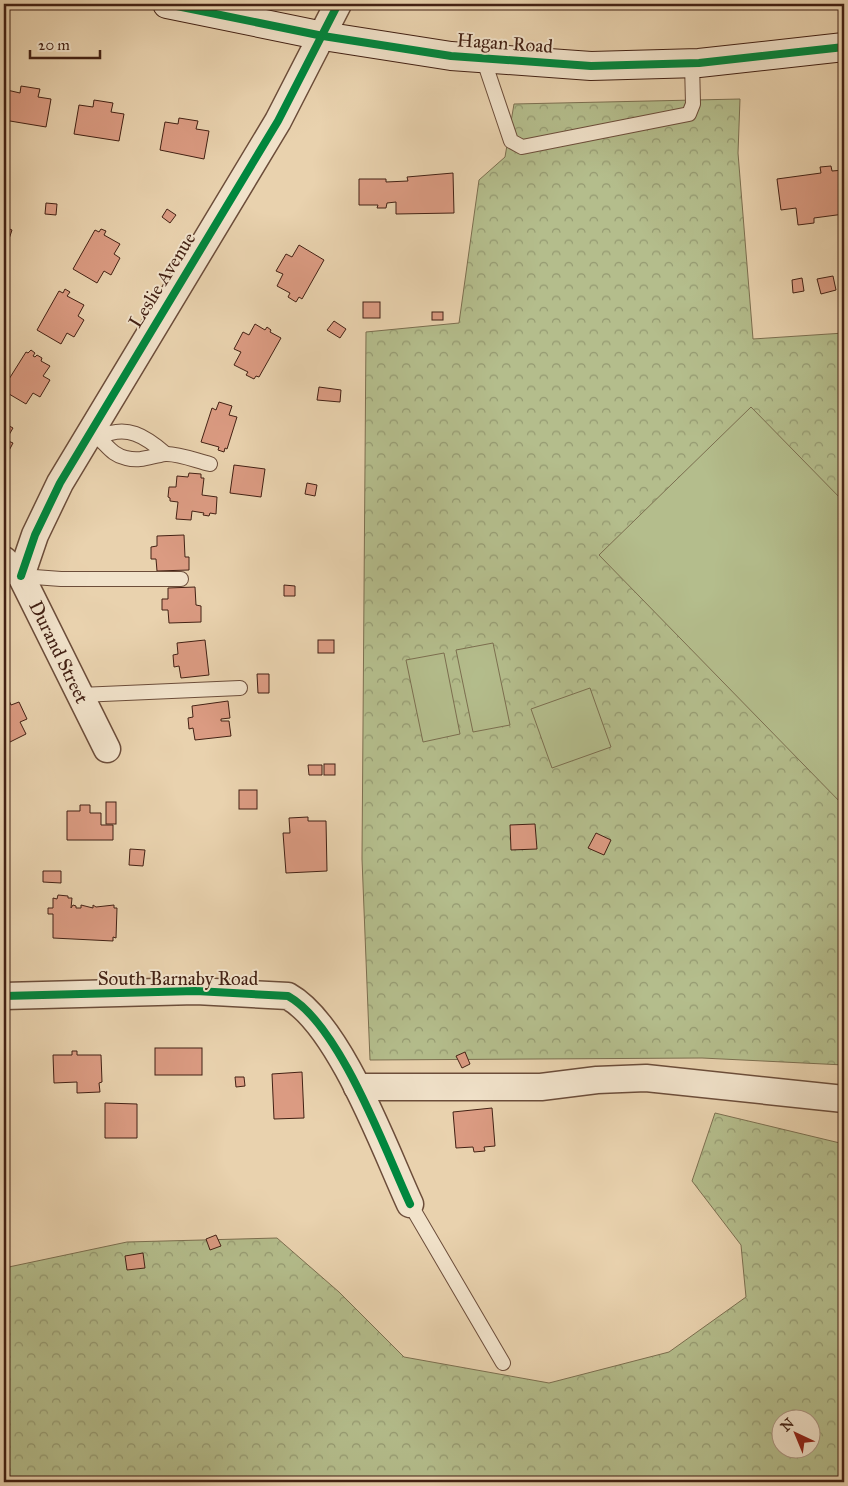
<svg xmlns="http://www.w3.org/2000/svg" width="848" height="1486" viewBox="0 0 848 1486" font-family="'IM FELL Great Primer',serif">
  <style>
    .forest { fill: url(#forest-crowns); stroke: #7c6f50; fill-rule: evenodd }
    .pitch { fill: #b4bd8c; stroke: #7c6f50 }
    .building { fill: #db9b82; stroke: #432114 }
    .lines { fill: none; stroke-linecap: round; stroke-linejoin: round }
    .lane-casing { stroke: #6c4d3a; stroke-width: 16 }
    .street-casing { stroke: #6c4d3a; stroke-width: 29 }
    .secondary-casing { stroke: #432114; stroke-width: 30 }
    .lane { stroke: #f1e2ca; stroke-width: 14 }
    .street { stroke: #f1e2ca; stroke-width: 26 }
    .secondary { stroke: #f1e2ca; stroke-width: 28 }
    .cycleway-casing { stroke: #f1e2ca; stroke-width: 11 }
    .cycleway { stroke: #00873e; stroke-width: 8 }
    .labels { text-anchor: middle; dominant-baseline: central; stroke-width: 4; stroke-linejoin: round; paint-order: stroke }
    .street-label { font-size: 19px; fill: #432114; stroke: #f1e2ca }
  </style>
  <defs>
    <pattern id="forest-crowns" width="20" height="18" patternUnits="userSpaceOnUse" patternTransform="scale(1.25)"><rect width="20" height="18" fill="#b4bd8c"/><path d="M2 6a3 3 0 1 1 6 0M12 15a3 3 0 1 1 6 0" fill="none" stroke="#949971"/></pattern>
  </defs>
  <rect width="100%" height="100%" fill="#e9d2ae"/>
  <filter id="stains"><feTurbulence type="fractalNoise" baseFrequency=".004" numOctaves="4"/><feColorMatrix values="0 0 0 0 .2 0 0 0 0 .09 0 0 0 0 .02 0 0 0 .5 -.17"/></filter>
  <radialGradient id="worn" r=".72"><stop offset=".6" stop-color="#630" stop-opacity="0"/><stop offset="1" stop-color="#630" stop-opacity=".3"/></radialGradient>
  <g class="forest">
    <path d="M740 99 738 153 753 339 844 333V1065L702 1058 370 1060 362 859 366 332 459 323 479 180 505 157 514 104Z"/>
    <path d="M715 1113 844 1144V1482H4V1268L127 1242 277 1238 339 1292 404 1357 549 1383 669 1352 746 1297 741 1245 692 1181ZM780 1418H810V1448H780Z"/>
  </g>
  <g class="pitch">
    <path d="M751 407 844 502V806L599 555Z"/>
    <path d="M493 643 510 725 473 732 456 650Z"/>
    <path d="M444 653 460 734 423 742 406 660Z"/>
    <path d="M590 688 611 747 552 768 531 709Z"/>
  </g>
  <g class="building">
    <path d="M21 86 40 89 38 97 51 99 46 127 4 120 7 90 20 93Z"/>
    <path d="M94 100 113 103 111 112 124 114 119 141 74 134 79 105 93 107Z"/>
    <path d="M179 118 198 121 196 129 209 131 204 159 160 150 165 122 178 124Z"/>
    <path d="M831 166 832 171 844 170V214L814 218V223L798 225 796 208 781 210 777 179 821 173 820 167Z"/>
    <path d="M453 173 454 213 396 214V202L387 203 386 208H377L378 205H359V179H386V182L408 181 407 177Z"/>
    <path d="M46 203 57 204 56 215 45 214Z"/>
    <path d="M167 209 176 215 170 223 162 217Z"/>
    <path d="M5 227 12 230 8 242 4 240Z"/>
    <path d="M101 229 106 231 104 235 120 244 114 254 120 258 111 275 104 271 97 283 73 269 95 230 99 232Z"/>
    <path d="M299 245 324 260 302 299 299 297 296 302 288 297 290 293 277 286 283 274 276 271 286 254 292 257Z"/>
    <path d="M833 276 836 290 821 294 817 279Z"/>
    <path d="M802 278 804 291 793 293 792 280Z"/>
    <path d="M65 289 70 292 67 296 84 305 78 316 84 320 74 337 67 333 61 344 37 330 59 291 63 293Z"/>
    <rect x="363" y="302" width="17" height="16"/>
    <rect x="432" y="312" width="11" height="8"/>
    <path d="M334 321 346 329 340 338 327 330Z"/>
    <path d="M255 324 265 330 267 327 271 330 270 332 281 338 259 377 256 376 254 379 246 375 248 372 234 365 241 352 234 349 243 332 249 335Z"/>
    <path d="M31 350 35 353 33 356 35 357 37 355 42 358 41 361 50 366 43 376 50 380 40 397 33 393 26 404 4 391V387L26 352 28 353Z"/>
    <path d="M319 387 341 390 340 402 317 400Z"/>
    <path d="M219 402 232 406 229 415 237 417 227 449 225 448 224 452 218 450 219 447 201 442 212 408 216 410Z"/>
    <path d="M4 423 13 428 6 440 13 443 4 460Z"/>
    <path d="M234 465 265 469 261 497 230 493Z"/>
    <path d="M189 473 201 474V478H204L202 495 217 497 216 514 210 513 209 516 203 515 204 513 192 511 191 520 176 519 178 502 170 501V498L168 497 169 487H176L177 476 188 477Z"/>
    <path d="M307 483 317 485 315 496 305 494Z"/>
    <path d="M184 535 185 557H189V570L157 571 156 559H151V547L157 546V536Z"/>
    <path d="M284 585 295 586V596H284Z"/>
    <path d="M195 587 196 605 201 606V622L169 623 168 610H162V599H168V588Z"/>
    <path d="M205 640 209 675 181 678 179 666 174 667 173 655 178 654 177 643Z"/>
    <rect x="318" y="640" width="16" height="13"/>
    <path d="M257 674H269V693H258Z"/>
    <path d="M6 694 11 705 19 702 27 719 20 722 26 734 4 745V695Z"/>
    <path d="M228 701 230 718 221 719V721H229L231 736 195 740 193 728 189 729 188 718 193 717 192 706Z"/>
    <rect x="324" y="764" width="11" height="11"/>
    <path d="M308 765H322V775H309Z"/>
    <rect x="239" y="790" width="18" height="19"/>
    <rect x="106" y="802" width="10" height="22"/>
    <path d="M80 805H90V813H101V825H113V840H67V811H80Z"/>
    <path d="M308 817V821H326L327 871 286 873 283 833H290L289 818Z"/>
    <path d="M535 824 537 849 511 850 510 825Z"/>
    <path d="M596 833 611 840 604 855 588 848Z"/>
    <path d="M130 849 145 850 143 866 129 865Z"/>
    <path d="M43 871H61V883L43 882Z"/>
    <path d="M58 895 68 896V898H72L71 908 73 905 76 906V908H81V905L93 908V905L96 907 114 905V908H117L116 938 113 937V941L53 938V914H48V908H53V898L57 899Z"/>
    <rect x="155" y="1048" width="47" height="27"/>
    <path d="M72 1051H77V1055H101L102 1082 99 1083 100 1092 77 1093V1082L54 1083 53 1055H72Z"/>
    <path d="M465 1052 470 1064 462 1068 456 1056Z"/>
    <path d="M302 1072 304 1118 274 1119 272 1074Z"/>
    <path d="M235 1077H244L245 1086 236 1087Z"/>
    <path d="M105 1103 137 1104V1138H105Z"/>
    <path d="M492 1108 495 1146 484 1147 485 1151 474 1152 473 1147 456 1148 453 1112Z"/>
    <path d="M216 1235 221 1246 210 1250 206 1239Z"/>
    <path d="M143 1253 145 1268 127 1270 125 1256Z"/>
  </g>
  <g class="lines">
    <g class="lane-casing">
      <g id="lane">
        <path d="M483 58 511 141 522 147 689 114 693 104 692 63"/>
        <path d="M89 432C106 440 108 454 126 458 141 462 151 456 165 454 178 453 197 461 210 464"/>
        <path d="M100 437C127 424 145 436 166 454"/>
        <path d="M21 576 61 579H181"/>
        <path d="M80 695 240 688"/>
        <path d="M410 1204 503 1363"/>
      </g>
    </g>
    <g class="street-casing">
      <g id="street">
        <path d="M4 560 21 576 107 749"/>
        <path d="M21 576 35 535 60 483 278 121 338 4"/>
        <path d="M4 996 196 991 288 996C340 1025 385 1150 410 1204"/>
        <path d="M357 1087H541L597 1080 646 1078 844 1099"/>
      </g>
    </g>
    <g class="secondary-casing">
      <path id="secondary" d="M167 4 323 36 451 56 591 66 699 63 844 47"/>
    </g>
    <use href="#lane" class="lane"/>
    <use href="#street" class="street"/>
    <use href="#secondary" class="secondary"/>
    <g class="cycleway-casing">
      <g id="cycleway">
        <path d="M167 4 323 36 451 56 591 66 699 63 844 47"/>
        <path d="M21 576 35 535 60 483 278 121 338 4"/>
        <path d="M4 996 196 991 288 996C340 1025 385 1150 410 1204"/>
      </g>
    </g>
    <use href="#cycleway" class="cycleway"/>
  </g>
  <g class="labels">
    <g class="street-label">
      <text transform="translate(505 43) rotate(4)">Hagan Road</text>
      <text transform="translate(162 280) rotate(-58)">Leslie Avenue</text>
      <text transform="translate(59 652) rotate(64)">Durand Street</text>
      <text x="178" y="978">South Barnaby Road</text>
    </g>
  </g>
  <rect width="848" height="1486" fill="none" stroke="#e9d2ae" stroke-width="20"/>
  <rect x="5" y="5" width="838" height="1476" fill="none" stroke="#432114" stroke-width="2.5"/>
  <rect x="10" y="10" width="828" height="1466" fill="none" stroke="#432114"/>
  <g transform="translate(796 1434) rotate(316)"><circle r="24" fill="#f1e2ca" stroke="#ab9581"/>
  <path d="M0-4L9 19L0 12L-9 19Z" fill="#8f2418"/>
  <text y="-8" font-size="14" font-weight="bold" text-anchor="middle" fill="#432114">N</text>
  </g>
  <path d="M30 50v8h70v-8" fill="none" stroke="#432114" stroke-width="2.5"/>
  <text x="38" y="50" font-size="15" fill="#432114" stroke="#f1e2ca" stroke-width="4" paint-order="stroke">20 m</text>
  <rect width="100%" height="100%" filter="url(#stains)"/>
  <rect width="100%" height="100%" fill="url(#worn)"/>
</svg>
